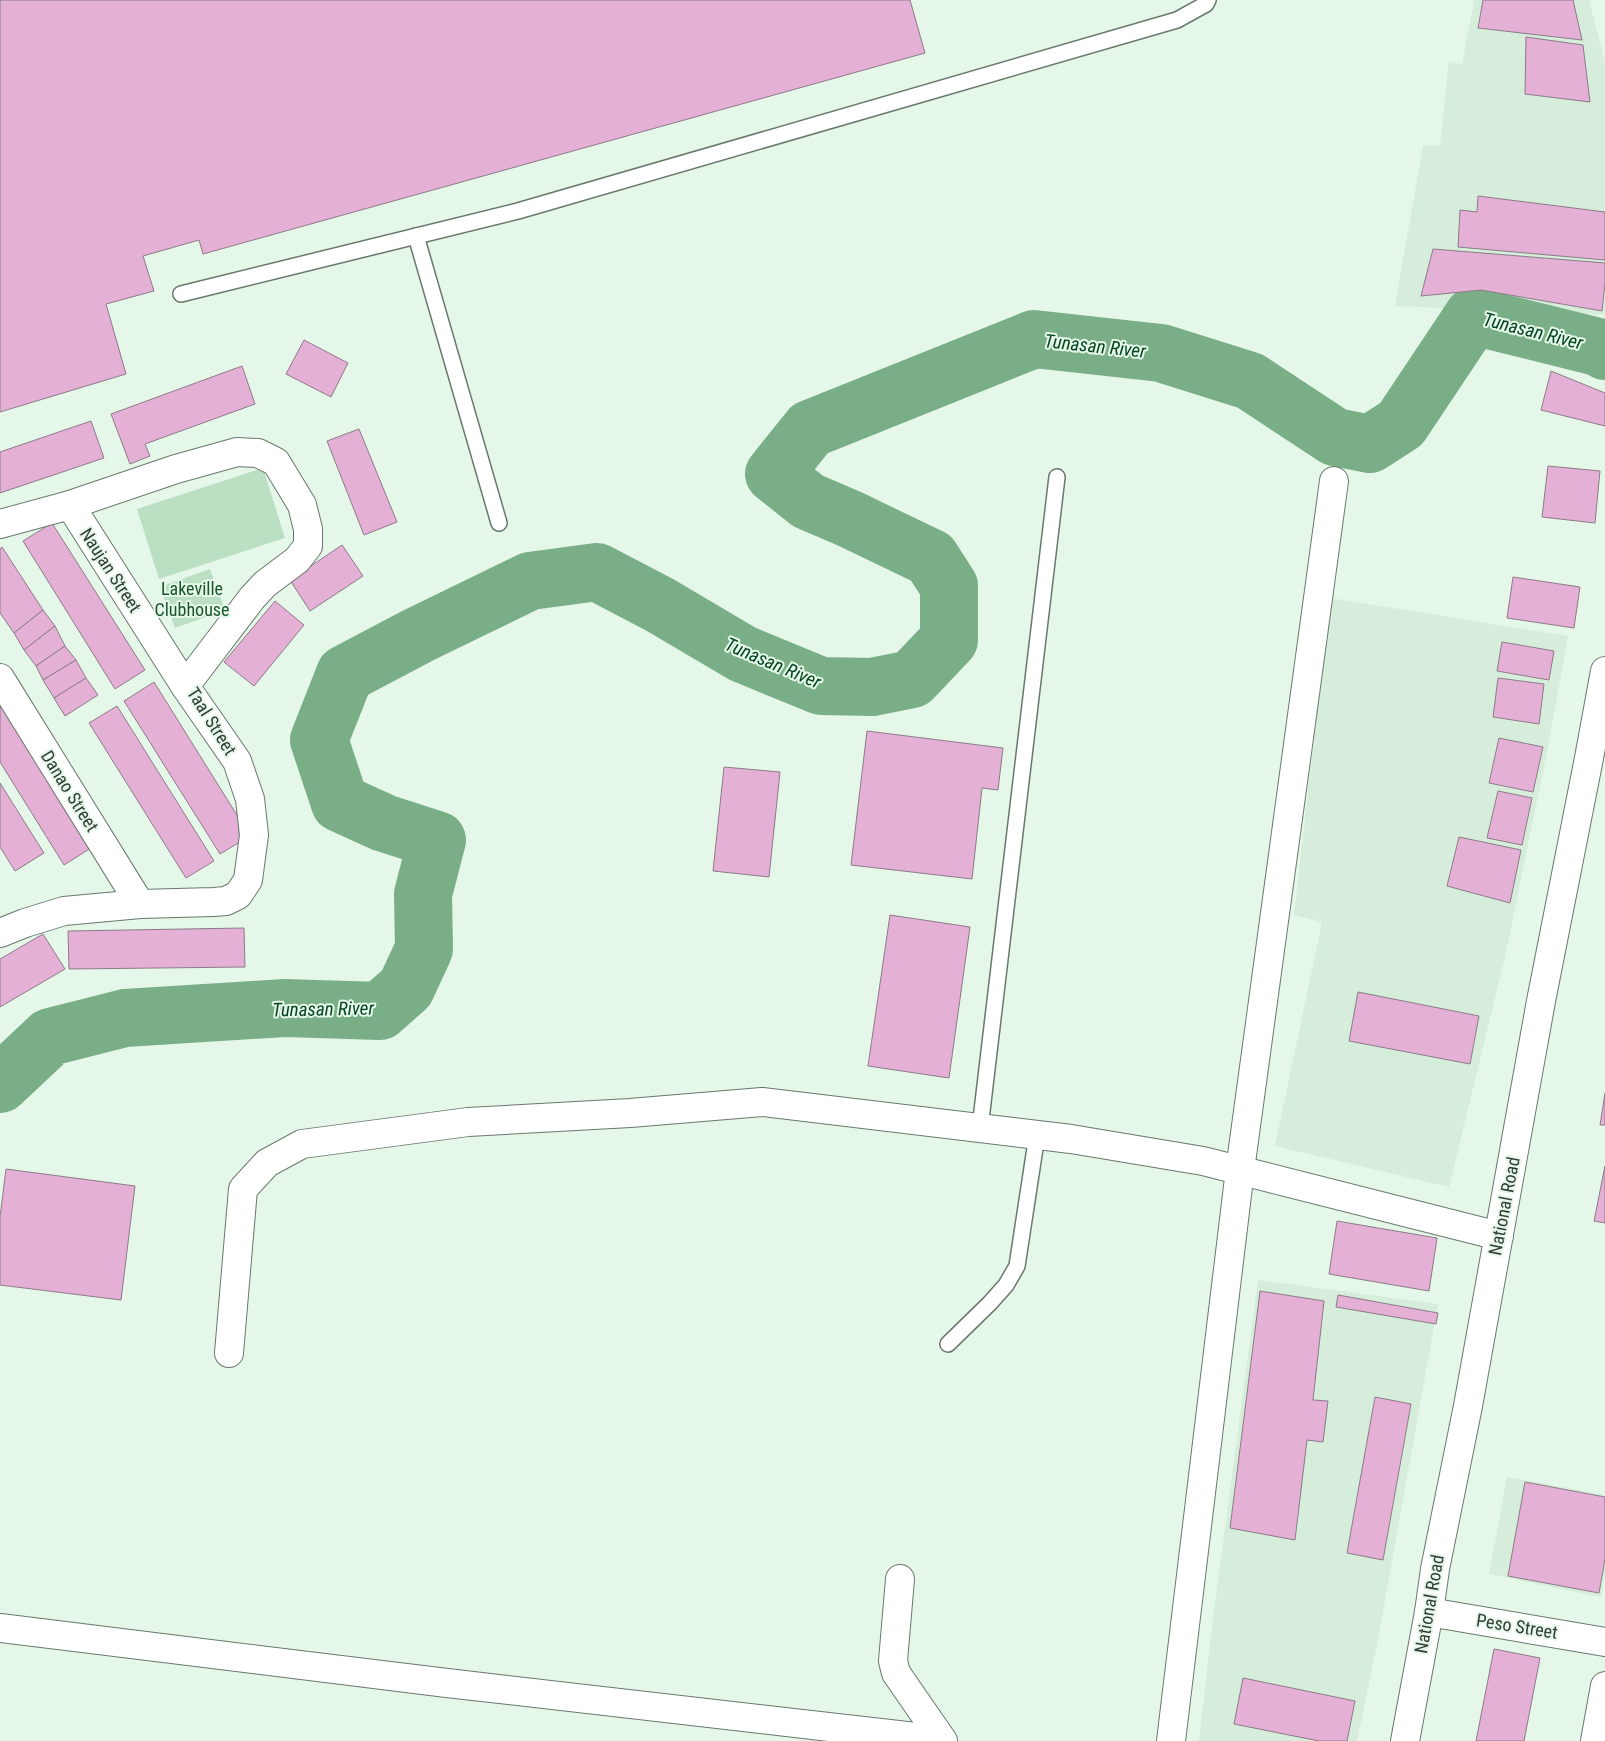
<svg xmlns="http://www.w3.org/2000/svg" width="1605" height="1741" viewBox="0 0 1605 1741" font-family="'Roboto Condensed',sans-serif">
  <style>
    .built { fill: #d5edda }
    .green { fill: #badfc2 }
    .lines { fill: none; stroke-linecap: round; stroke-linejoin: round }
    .river { stroke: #7aae87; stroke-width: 58 }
    .building { fill: #e4b0d6; stroke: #8c7b87 }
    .service-casing { stroke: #69786c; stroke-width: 18 }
    .minor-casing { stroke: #69786c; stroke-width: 30 }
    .trunk-casing { stroke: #69786c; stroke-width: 30 }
    .service { stroke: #fff; stroke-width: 15 }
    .minor { stroke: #fff; stroke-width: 28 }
    .trunk { stroke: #fff; stroke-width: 28 }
    .labels { text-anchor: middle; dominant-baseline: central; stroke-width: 4; stroke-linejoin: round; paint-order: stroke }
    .street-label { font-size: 18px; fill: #353c37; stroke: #e5f7e9 }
    .park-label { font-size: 18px; fill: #1a542e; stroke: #e5f7e9 }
    .water-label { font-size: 19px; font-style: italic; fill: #054520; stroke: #e5f7e9 }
  </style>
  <rect width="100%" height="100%" fill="#e5f7e9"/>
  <g class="built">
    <path d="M1474 0H1589L1605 62V315L1395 306 1423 146H1440L1449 61 1462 65Z"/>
    <path d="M1330 598 1568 636 1549 742 1505 957 1449 1187 1275 1146 1322 922 1294 915Z"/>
    <path d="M1258 1280 1438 1304 1377 1645 1357 1741H1199L1213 1618Z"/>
    <path d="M1507 1477 1605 1495V1576L1601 1597 1489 1574Z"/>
  </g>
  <g class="green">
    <path d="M263 468 285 538 159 579 137 509Z"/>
    <path d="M210 569 225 610 175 628 160 587Z"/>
  </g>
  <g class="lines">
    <path class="river" d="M0 1084 50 1037 125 1018 285 1008 380 1011 406 988 424 949 423 894 437 840 384 823 340 803 319 740 345 674 419 635 530 581 597 572 660 605 743 654 821 686 872 687 912 679 949 640V586L931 558 850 519 808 501 774 474 810 429 1034 339 1161 353 1250 381 1335 437 1370 444 1401 424 1473 316 1598 347 1605 351"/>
  </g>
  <g class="building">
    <path d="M0 0H910L925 53 203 254 199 240 143 256 154 291 106 304 126 374 0 412Z"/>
    <path d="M1483 0H1573L1582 40 1478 28Z"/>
    <path d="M1526 37 1583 45 1590 102 1525 94Z"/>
    <path d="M1478 196 1605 212V260L1458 247 1460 210 1477 212Z"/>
    <path d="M1433 249 1605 263V283L1602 311 1481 290 1421 296Z"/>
    <path d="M304 340 348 363 331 397 286 374Z"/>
    <path d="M242 366 255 404 145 444 150 456 130 464 111 414Z"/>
    <path d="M1551 371 1605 393V426L1541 410Z"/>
    <path d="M91 421 104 458 0 493V452Z"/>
    <path d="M359 429 397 522 364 535 327 441Z"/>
    <path d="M1548 466 1600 471 1595 523 1542 517Z"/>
    <path d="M52 523 145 670 115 689 23 541Z"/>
    <path d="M342 545 363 576 310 611 290 580Z"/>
    <path d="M2 547 43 610 14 633 0 613V549Z"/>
    <path d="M1513 577 1580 587 1574 628 1507 618Z"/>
    <path d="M275 601 304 625 254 686 224 662Z"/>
    <path d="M43 610 55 626 24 650 14 633Z"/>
    <path d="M55 626 65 646 36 666 24 650Z"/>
    <path d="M1502 642 1554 651 1549 680 1497 671Z"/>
    <path d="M65 646 76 660 43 680 36 666Z"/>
    <path d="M76 660 86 678 54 698 43 680Z"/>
    <path d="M86 678 98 695 65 716 54 698Z"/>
    <path d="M1498 678 1544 684 1539 724 1493 717Z"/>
    <path d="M154 682 250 836 220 854 124 701Z"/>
    <path d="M0 696 94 846 64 865 0 762Z"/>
    <path d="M117 706 214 861 186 878 89 723Z"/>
    <path d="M867 731 1003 748 998 790 982 788 972 879 851 865Z"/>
    <path d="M1499 738 1543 747 1533 792 1489 783Z"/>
    <path d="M724 767 780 772 769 877 713 871Z"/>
    <path d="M0 783 44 853 15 871 0 847Z"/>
    <path d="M1498 791 1532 798 1522 845 1487 838Z"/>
    <path d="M1459 837 1521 850 1510 903 1447 886Z"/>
    <path d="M890 915 970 927 949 1078 868 1066Z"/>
    <path d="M244 928 245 967 69 969 68 931Z"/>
    <path d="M43 934 65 969 0 1007V959Z"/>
    <path d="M1358 992 1479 1016 1470 1064 1349 1041Z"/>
    <path d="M1605 1093V1125H1600Z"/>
    <path d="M1605 1166V1223L1594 1221Z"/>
    <path d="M6 1169 135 1186 121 1300 0 1285V1217Z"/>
    <path d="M1337 1221 1437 1238 1429 1291 1329 1274Z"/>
    <path d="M1260 1291 1324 1301 1313 1400 1328 1401 1323 1442 1307 1440 1295 1540 1230 1528Z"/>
    <path d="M1338 1295 1438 1313 1436 1324 1336 1307Z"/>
    <path d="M1375 1397 1411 1404 1383 1560 1347 1553Z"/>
    <path d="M1525 1482 1605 1497V1559L1599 1593 1508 1576Z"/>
    <path d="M1494 1649 1540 1658 1524 1741H1476Z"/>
    <path d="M1243 1678 1355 1701 1347 1741H1319L1234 1724Z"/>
  </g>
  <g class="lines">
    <g class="service-casing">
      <g id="service">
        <path d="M416 236 499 523"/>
        <path d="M181 294 518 211 1177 20 1206 4 1208 0"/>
        <path d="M980 1128 1057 477"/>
        <path d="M948 1344 990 1303 1006 1285 1017 1266 1037 1135"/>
      </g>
    </g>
    <g class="minor-casing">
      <g id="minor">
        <path d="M70 505 185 686"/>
        <path d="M0 524 70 505 176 469 237 452 258 453 276 462 302 505 308 529V546L297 560 265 584 252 598 185 686 237 761 250 799 254 835 248 880 238 895 226 901 213 902 140 904 64 911 25 923 0 933"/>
        <path d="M0 678 140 904"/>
        <path d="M229 1353 243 1189 267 1163 302 1144 468 1122 630 1113 762 1102 1071 1139 1203 1161 1499 1236"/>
        <path d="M900 1579 893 1661 896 1673 943 1741"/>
        <path d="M1429 1612 1605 1642"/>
        <path d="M0 1628 447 1683 942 1740"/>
        <path d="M1171 1741 1240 1170 1334 481"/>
        <path d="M1595 1741 1605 1686"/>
      </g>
    </g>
    <g class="trunk-casing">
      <path id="trunk" d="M1405 1741 1429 1612 1435 1569 1468 1406 1541 1001 1589 758 1605 671"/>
    </g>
    <use href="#service" class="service"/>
    <use href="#minor" class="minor"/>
    <use href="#trunk" class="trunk"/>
  </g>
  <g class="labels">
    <g class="street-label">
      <text transform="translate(111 570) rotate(57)">Naujan Street</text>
      <text transform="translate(212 721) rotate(58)">Taal Street</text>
      <text transform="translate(70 791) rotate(58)">Danao Street</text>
      <text transform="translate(1504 1206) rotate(-79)">National Road</text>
      <text transform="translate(1429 1604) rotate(-80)">National Road</text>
      <text transform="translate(1517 1626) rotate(9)">Peso Street</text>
    </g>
    <g class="park-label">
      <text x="192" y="588">Lakeville<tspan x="192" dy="21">Clubhouse</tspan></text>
    </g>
    <g class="water-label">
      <text transform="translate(1533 331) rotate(14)">Tunasan River</text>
      <text transform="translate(1095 346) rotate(6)">Tunasan River</text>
      <text transform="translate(773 663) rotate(23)">Tunasan River</text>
      <text transform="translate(323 1009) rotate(-1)">Tunasan River</text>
    </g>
  </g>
</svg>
